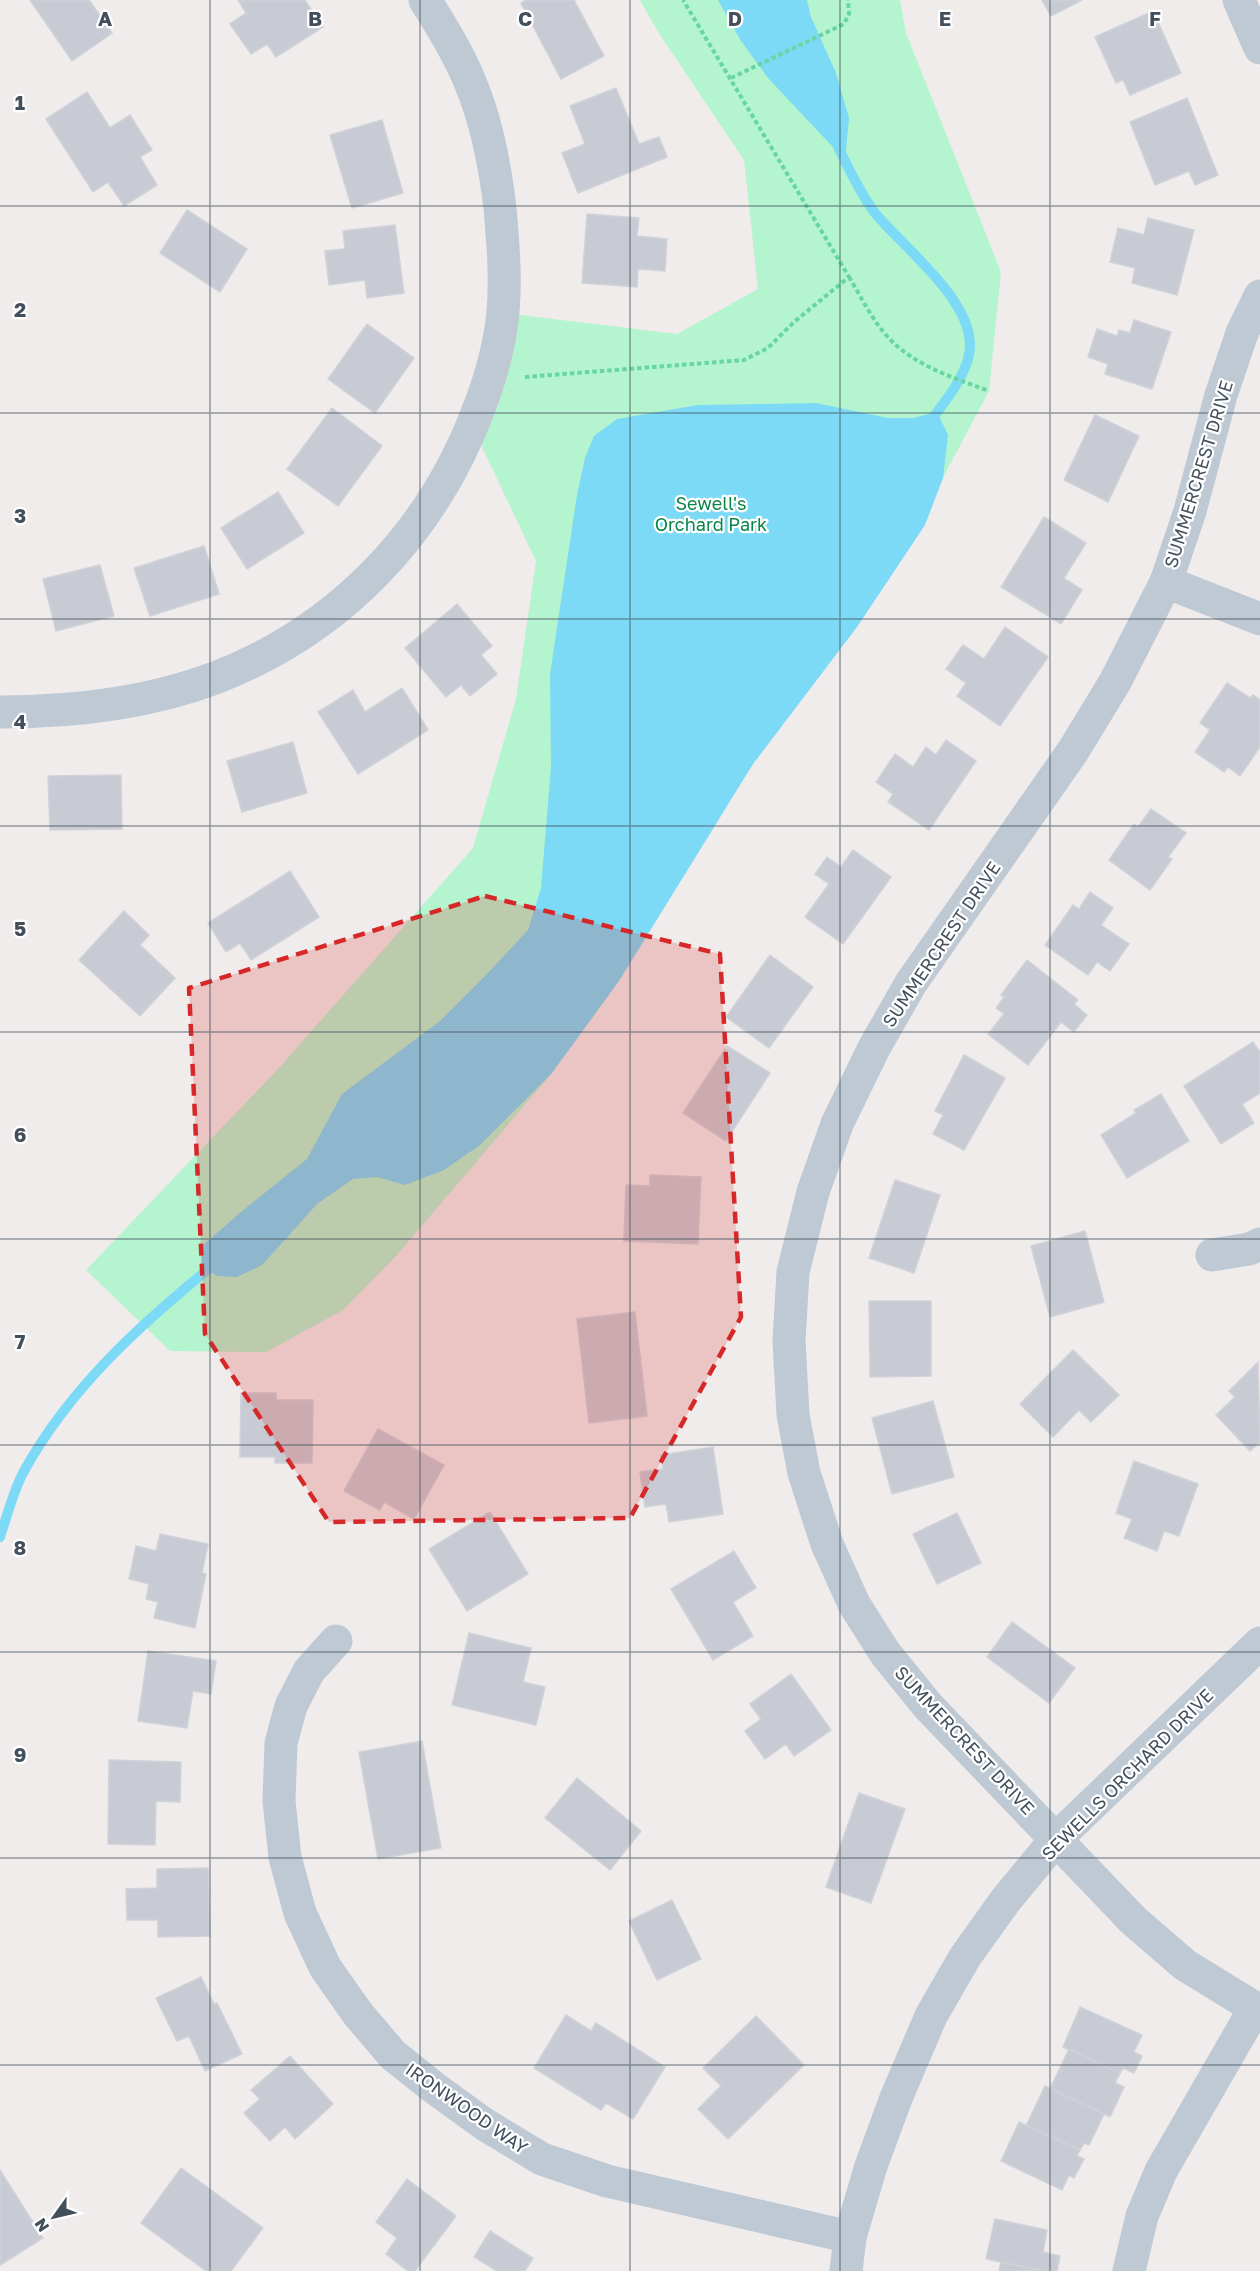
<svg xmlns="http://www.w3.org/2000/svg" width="1260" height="2271" viewBox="0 0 1260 2271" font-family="'Golos Text',sans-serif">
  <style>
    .green { fill: #b4f4ce }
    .water { fill: #7cdaf6 }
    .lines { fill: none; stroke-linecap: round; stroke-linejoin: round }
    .stream { stroke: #7cdaf6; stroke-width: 10 }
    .building { fill: #c8cbd3; stroke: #d0d2d9; stroke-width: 1.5 }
    .path { stroke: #68d6a2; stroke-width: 4; stroke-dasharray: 4.5 3; stroke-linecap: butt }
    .street { stroke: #bec9d4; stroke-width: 33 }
    .marked { fill: #d62828; fill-opacity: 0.2; stroke: #d62828; stroke-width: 4.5; stroke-dasharray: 12 8; stroke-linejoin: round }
    .grid { fill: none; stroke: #43505c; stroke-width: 1.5; stroke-opacity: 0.55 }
    .labels { text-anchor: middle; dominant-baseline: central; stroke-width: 4.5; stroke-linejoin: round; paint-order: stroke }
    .street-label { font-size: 18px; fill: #43505c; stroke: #fff }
    .park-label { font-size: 18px; fill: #0b864b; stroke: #fff }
    .grid-label { font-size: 20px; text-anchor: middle; font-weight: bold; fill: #43505c; stroke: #fff; stroke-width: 4.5; stroke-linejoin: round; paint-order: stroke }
  </style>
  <rect width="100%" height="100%" fill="#f0ecec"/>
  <path class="green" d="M640 0H900L906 33 1001 272 989 391 888 581 753 764 552 1073 396 1256 343 1310 266 1352 170 1351 86 1270 278 1069 473 848 516 699 536 561 472 426 503 313 677 334 758 289 744 160 658 32Z"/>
  <g class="water">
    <path d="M718 0H807L811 17 836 73 849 118 845 160 768 78 741 41Z"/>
    <path d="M816 403 888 418H913L937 412 948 435 943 478 925 525 857 627 753 764 619 981 552 1073 480 1145 444 1170 405 1185 377 1177 353 1179 317 1204 262 1265 237 1277 217 1276 201 1265 202 1246 241 1212 307 1159 342 1094 440 1021 486 975 528 930 541 888 551 767 550 674 577 495 585 458 594 436 617 419 698 405Z"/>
  </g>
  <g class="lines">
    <g class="stream">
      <path d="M839 149C850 171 860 193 875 213 903 247 970 298 970 345 970 371 946 401 930 421"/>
      <path d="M0 1537C7 1516 13 1492 23 1473 69 1388 143 1322 217 1262"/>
    </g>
  </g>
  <g class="building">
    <path d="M30 0H89L112 33 72 61Z"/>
    <path d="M238 0H305L323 27 276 57 267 44 251 54 230 24 246 13Z"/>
    <path d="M526 0H574L604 56 561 79 521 3Z"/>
    <path d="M1042 0H1082L1051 16Z"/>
    <path d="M1153 11 1181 73 1130 95 1123 80 1116 83 1095 37Z"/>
    <path d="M616 88 639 144 659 137 667 157 578 193 562 153 585 144 570 106Z"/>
    <path d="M87 92 110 128 130 115 152 150 140 157 157 185 124 206 108 182 93 192 46 119Z"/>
    <path d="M1187 98 1218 175 1195 185 1189 171 1155 185 1130 122Z"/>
    <path d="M382 120 403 193 352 208 330 135Z"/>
    <path d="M187 210 247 249 220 292 160 253Z"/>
    <path d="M587 214 639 218 637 236 667 239 665 271 638 269 637 287 582 283Z"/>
    <path d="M1148 218 1194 230 1177 295 1132 283 1135 268 1110 262 1118 228 1144 235Z"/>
    <path d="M395 225 404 293 367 298 365 280 329 285 325 251 345 249 343 231Z"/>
    <path d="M1134 320 1171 332 1152 389 1105 374 1108 364 1088 357 1097 329 1117 336 1119 330 1130 333Z"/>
    <path d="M367 324 414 358 375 413 328 379Z"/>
    <path d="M332 408 382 446 338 506 287 469Z"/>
    <path d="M1095 415 1139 436 1108 502 1064 480Z"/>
    <path d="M278 492 304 533 247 569 221 528Z"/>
    <path d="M1044 517 1086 543 1064 578 1082 590 1061 624 1001 587Z"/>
    <path d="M204 546 219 594 150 616 134 568Z"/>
    <path d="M100 565 114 616 56 631 43 579Z"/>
    <path d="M457 604 492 646 481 655 497 674 470 696 461 685 446 697 405 648Z"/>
    <path d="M1005 627 1048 657 1000 726 957 696 966 683 946 669 963 645 984 659Z"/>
    <path d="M1227 683 1250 698 1253 695 1260 700V747L1240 776 1228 767 1224 772 1195 752 1210 730 1200 723Z"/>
    <path d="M402 688 428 730 358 774 318 712 353 690 365 712Z"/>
    <path d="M946 740 976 761 929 830 888 802 893 794 876 782 895 754 913 767 926 747 936 755Z"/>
    <path d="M293 742 307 793 242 812 227 761Z"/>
    <path d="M121 775 122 829 50 830 48 776Z"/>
    <path d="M1151 809 1186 833 1168 857 1172 859 1150 890 1109 860 1134 824 1138 827Z"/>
    <path d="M853 850 891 877 843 944 805 917 829 884 815 874 827 857 841 867Z"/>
    <path d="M290 871 319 917 251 960 240 943 226 952 208 923Z"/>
    <path d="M1090 892 1113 908 1101 925 1129 944 1110 971 1097 962 1088 975 1045 945 1073 905 1079 909Z"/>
    <path d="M124 911 149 935 140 945 175 978 140 1016 79 960Z"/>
    <path d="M770 955 813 987 769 1048 726 1017Z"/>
    <path d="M1027 960 1078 1000 1074 1004 1087 1015 1074 1032 1061 1022 1028 1065 988 1034 1004 1014 996 1008 1004 997 1001 995Z"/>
    <path d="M1253 1042 1260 1052V1093L1242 1104 1254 1123 1221 1144 1184 1086Z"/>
    <path d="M727 1046 770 1073 726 1141 683 1113Z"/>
    <path d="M964 1055 1005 1078 964 1150 933 1134 943 1115 935 1111Z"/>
    <path d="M1161 1094 1189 1141 1127 1178 1101 1135 1136 1113 1134 1110Z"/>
    <path d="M650 1175 701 1177 698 1244 624 1241 626 1185 650 1186Z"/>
    <path d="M895 1180 940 1195 914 1273 869 1258Z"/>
    <path d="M1085 1231 1104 1302 1050 1317 1031 1246Z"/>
    <path d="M869 1301H931V1376L870 1377Z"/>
    <path d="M635 1312 647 1416 589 1423 577 1319Z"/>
    <path d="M1073 1350 1119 1395 1091 1422 1079 1410 1053 1437 1020 1404Z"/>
    <path d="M1258 1362 1260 1444 1259 1443 1250 1451 1216 1415 1235 1397 1229 1391Z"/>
    <path d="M241 1393H276V1400H313L312 1463H275V1457H240Z"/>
    <path d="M933 1401 954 1477 892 1494 872 1418Z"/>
    <path d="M378 1429 444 1465 414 1519 384 1502 380 1510 344 1491Z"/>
    <path d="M713 1447 723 1514 669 1522 666 1504 645 1507 640 1472 663 1469 661 1455Z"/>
    <path d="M1134 1461 1198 1484 1179 1536 1164 1531 1157 1551 1124 1538 1132 1519 1116 1513Z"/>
    <path d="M490 1512 528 1574 467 1611 429 1549Z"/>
    <path d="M957 1513 981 1563 937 1584 913 1534Z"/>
    <path d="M160 1534 208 1544 202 1573 206 1574 195 1628 154 1618 158 1602 146 1599 149 1584 129 1579 136 1546 156 1551Z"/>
    <path d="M734 1551 756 1588 733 1602 753 1636 713 1660 671 1589Z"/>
    <path d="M1012 1622 1075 1668 1049 1703 987 1657Z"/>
    <path d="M469 1633 531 1648 523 1682 545 1687 536 1725 452 1705Z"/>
    <path d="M148 1651 216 1661 211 1694 193 1691 187 1728 138 1721Z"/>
    <path d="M791 1674 831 1730 794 1756 786 1744 765 1759 745 1731 761 1719 750 1704Z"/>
    <path d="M422 1741 441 1848 378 1859 359 1752Z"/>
    <path d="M109 1760 181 1762 180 1802 156 1801 155 1845 108 1844Z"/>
    <path d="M577 1778 641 1831 610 1870 545 1818Z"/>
    <path d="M859 1793 905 1809 871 1903 826 1887Z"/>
    <path d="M208 1868 210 1936 158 1937V1920H127L126 1889 157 1888V1869Z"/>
    <path d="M672 1900 701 1959 657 1980 629 1921Z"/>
    <path d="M201 1977 214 2004 217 2003 242 2054 205 2071 189 2036 177 2041 156 1998Z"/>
    <path d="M1080 2007 1142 2035 1134 2052 1142 2056 1134 2073 1123 2068 1120 2073 1063 2047Z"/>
    <path d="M566 2015 591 2031 596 2023 665 2067 633 2119 606 2103 601 2110 534 2068Z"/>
    <path d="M756 2016 804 2065 728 2139 698 2109 721 2086 703 2068Z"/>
    <path d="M1069 2049 1120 2073 1115 2083 1124 2087 1110 2117 1050 2089Z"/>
    <path d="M290 2056 333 2104 295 2139 285 2127 270 2141 244 2113 260 2099 251 2090Z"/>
    <path d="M1045 2086 1104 2114 1089 2145 1084 2143 1080 2150 1026 2126Z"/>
    <path d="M1019 2122 1080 2150 1077 2156 1084 2159 1074 2178 1069 2175 1062 2190 1001 2161Z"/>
    <path d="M181 2168 263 2228 231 2271H206L141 2223Z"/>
    <path d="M0 2170 43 2238 0 2265Z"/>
    <path d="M407 2179 456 2216 415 2271H408L386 2254 397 2238 376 2222Z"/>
    <path d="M995 2219 1047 2230 1043 2252 1060 2256 1057 2271H1044L986 2259Z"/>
    <path d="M490 2231 533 2258 525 2271H497L474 2257Z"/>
    <path d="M1001 2262 1044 2271H999Z"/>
  </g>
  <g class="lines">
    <g class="path">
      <path d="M731 78 844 24 849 14 848 0"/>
      <path d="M849 277C863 300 876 328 897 346 924 369 957 379 989 391"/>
      <path d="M525 377 744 360 768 348 794 322 849 277 683 0"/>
    </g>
    <g class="street">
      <path d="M1239 0 1260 48"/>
      <path d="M1260 296 1242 333 1221 395 1190 511 1166 582 1115 682 1073 751 911 983 874 1048 837 1124 813 1192 793 1272 789 1341 793 1415 804 1473 827 1544 854 1604 885 1653 928 1706 1133 1920 1185 1965 1260 2011"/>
      <path d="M1166 582 1260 619"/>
      <path d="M0 712C73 712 146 704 215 678 340 630 433 532 479 408 491 377 500 344 503 312 506 277 503 243 500 208 495 165 487 122 470 82 459 54 441 25 425 0"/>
      <path d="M1212 1255 1249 1249 1260 1244"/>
      <path d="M336 1641 309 1671 291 1706 281 1743 279 1801 285 1857 300 1913 325 1967 358 2014 393 2055 433 2087 484 2124 542 2159 607 2181 850 2237"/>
      <path d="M846 2271 850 2237 871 2166 896 2098 931 2016 965 1957 1005 1901 1057 1838 1260 1643"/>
      <path d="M1129 2271 1142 2216 1161 2171 1255 2008"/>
    </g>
  </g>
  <path class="marked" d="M485 896 720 954 741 1317 630 1518 329 1522 205 1334 189 988Z"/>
  <path class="grid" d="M210 0V2271M420 0V2271M630 0V2271M840 0V2271M1050 0V2271M0 206H1260M0 413H1260M0 619H1260M0 826H1260M0 1032H1260M0 1239H1260M0 1445H1260M0 1652H1260M0 1858H1260M0 2065H1260"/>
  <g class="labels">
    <g class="street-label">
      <text transform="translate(1198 474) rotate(-73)">SUMMERCREST DRIVE</text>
      <text transform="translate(941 944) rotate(-56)">SUMMERCREST DRIVE</text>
      <text transform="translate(965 1740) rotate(47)">SUMMERCREST DRIVE</text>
      <text transform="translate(1127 1774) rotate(-45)">SEWELLS ORCHARD DRIVE</text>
      <text transform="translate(467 2108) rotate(35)">IRONWOOD WAY</text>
    </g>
    <g class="park-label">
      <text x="711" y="503">Sewell's<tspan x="711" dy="21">Orchard Park</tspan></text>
    </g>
  </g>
  <g class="grid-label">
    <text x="105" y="26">A</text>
    <text x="315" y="26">B</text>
    <text x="525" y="26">C</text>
    <text x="735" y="26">D</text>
    <text x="945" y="26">E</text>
    <text x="1155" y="26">F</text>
    <text x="20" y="110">1</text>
    <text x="20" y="317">2</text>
    <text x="20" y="523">3</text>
    <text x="20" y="729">4</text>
    <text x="20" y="936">5</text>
    <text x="20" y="1142">6</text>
    <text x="20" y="1349">7</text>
    <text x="20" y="1555">8</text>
    <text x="20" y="1762">9</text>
  </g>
  <g transform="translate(54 2217) rotate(236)" stroke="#ffffff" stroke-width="4.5" paint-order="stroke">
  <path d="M0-4.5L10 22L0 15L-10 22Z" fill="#43505c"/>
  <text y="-9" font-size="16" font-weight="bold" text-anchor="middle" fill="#43505c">N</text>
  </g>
</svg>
